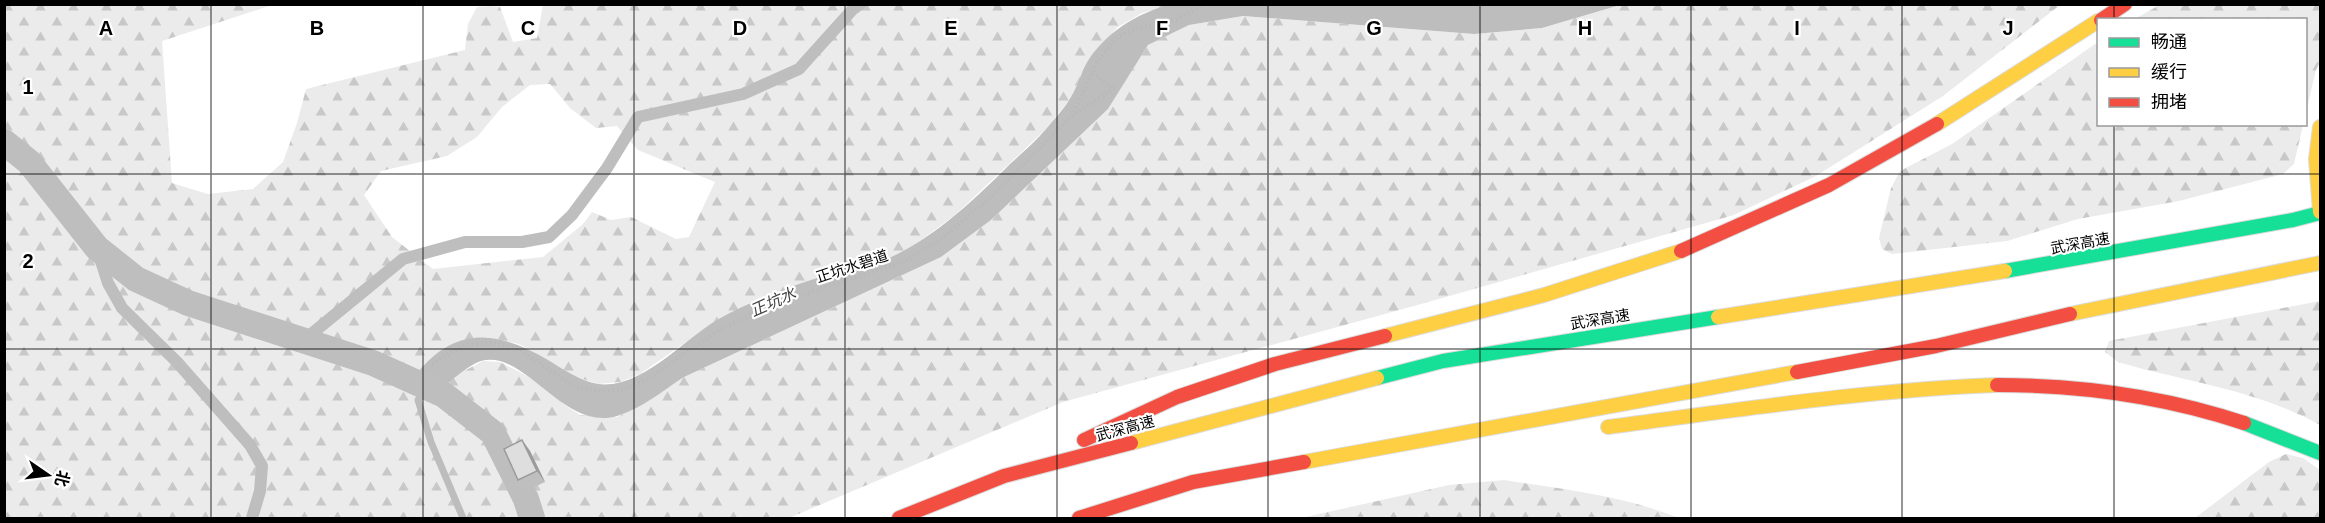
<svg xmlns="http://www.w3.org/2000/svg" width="2325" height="523" viewBox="0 0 2325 523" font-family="Arial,'Noto Sans SC',sans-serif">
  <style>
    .forest { fill: url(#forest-firs); fill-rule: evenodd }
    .water { fill: #bdbdbd }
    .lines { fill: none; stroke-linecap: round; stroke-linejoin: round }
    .stream { stroke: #bdbdbd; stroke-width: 7 }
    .fast-casing { stroke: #dbdbdb; stroke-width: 16 }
    .slow-casing { stroke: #dbdbdb; stroke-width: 16 }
    .jam-casing { stroke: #dbdbdb; stroke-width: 16 }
    .path { stroke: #b9b9b9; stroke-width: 4; stroke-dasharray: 1.5 3; stroke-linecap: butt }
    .lane { stroke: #bebebe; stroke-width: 12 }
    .street { stroke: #bebebe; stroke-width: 26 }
    .fast { stroke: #16e098; stroke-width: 14 }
    .slow { stroke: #ffcf43; stroke-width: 14 }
    .jam { stroke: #f24e42; stroke-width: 14 }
    .wall { fill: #bfbfbf }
    .shaded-wall { fill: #9b9b9b }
    .building { fill: #dedede; stroke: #9b9b9b; stroke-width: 1.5 }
    .grid { fill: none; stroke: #000; stroke-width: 1.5; stroke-opacity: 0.55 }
    .labels { text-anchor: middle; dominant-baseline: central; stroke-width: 4.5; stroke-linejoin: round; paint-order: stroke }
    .street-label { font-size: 15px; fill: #000; stroke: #fff }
    .water-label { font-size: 16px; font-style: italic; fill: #424242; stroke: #fff }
    .grid-label { font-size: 20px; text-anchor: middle; font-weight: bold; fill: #000; stroke: #fff; stroke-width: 4.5; stroke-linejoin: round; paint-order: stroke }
  </style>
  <defs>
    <pattern id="forest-firs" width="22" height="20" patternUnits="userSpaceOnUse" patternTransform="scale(1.5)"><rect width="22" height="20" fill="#ebebeb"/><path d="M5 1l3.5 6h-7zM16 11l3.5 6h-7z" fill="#c8c8c8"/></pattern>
  </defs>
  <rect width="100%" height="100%" fill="#fff"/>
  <g class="forest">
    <path d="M2161 4 2320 5V62L2316 70 2306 112V20L2135 19Z"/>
    <path d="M4 5H272L162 41 172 183 208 194 253 189 283 162 297 123 306 89 465 50 468 24 477 7 489 6 500 7 513 42 537 38 543 5H1170L1142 13 1118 27 1090 57 1071 98 1044 131 955 215 913 246 894 256 873 265 840 272 722 317 640 374 620 382 598 384 576 377 519 344 487 337 464 371 483 361 500 362 533 379 565 405 580 415 617 417 646 402 684 377 941 257 991 220 1108 109 1148 45 1189 25 1243 16 1474 34 1542 28 1620 5H2060L1943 96 1816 176 1734 215 1414 306 1063 402 789 518H5ZM550 84 570 108 596 128 617 126 638 150 715 182 689 237 676 239 631 217 611 220 592 212 583 224 543 257 433 269 392 237 364 195 381 171 447 156 477 137 502 107 530 85Z"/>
    <path d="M2098 42V124L2303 125 2294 164 2283 174 2179 201 2078 219 2007 241 1892 254 1882 249 1879 238 1891 188 1900 171 1952 144Z"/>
    <path d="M2320 301V425C2258 390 2186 382 2118 362L2105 352 2109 341Z"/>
    <path d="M2286 454 2303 458 2320 470V518H2195L2269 462Z"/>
    <path d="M1504 480C1562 489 1624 496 1679 518H1301L1449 485Z"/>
  </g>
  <path class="water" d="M1170 4 1620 5 1542 28 1474 34 1243 16 1189 25 1148 45 1108 109 991 220 941 257 684 377C664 390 641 409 617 416 563 432 526 349 481 361 469 365 457 376 447 384L418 372C458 324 500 332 548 360 563 369 580 381 598 384 643 390 687 335 724 316 760 297 800 282 839 272 851 269 864 269 875 264 928 244 971 203 1010 164 1022 153 1035 142 1046 129 1054 119 1065 108 1071 97 1079 84 1082 68 1091 56 1112 28 1138 14 1170 4Z"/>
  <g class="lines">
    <path class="stream" d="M425 390 418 400 431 442 463 518"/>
    <g class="fast-casing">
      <g id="fast">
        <path d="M2005 271 2293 220 2320 213"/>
        <path d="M1377 378 1443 361 1718 317"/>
        <path d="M2244 423 2320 453"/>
      </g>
    </g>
    <g class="slow-casing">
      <g id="slow">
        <path d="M1937 124 2098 21"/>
        <path d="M2320 127 2316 159 2320 212"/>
        <path d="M2070 314 2320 263"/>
        <path d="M1718 317 2005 271"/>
        <path d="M1385 336 1544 295 1681 251"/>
        <path d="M1608 427C1738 410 1866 390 1997 385"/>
        <path d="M1131 443 1377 378"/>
        <path d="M1304 462 1797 372"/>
      </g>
    </g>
    <g class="jam-casing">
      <g id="jam">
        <path d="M2101 20 2125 4"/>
        <path d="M1681 251 1829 185 1937 124"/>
        <path d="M1797 372 1936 346 2070 314"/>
        <path d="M1997 385C2082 385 2163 396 2244 423"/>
        <path d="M1084 440 1177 397 1275 364 1385 336"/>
        <path d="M899 518 1004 476 1131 443"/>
        <path d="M1079 518 1193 482 1304 462"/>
      </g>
    </g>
    <g class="path">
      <path d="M1093 72 1113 89"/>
      <path d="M1072 116 1117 86"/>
      <path d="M432 364 465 345 497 343 521 351 576 387 598 391 620 390 645 381 718 331 766 307 905 261 941 239 989 199 1072 116 1097 63 1118 37 1137 28 1175 20 1205 4"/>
    </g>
    <g class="lane">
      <path d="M99 255 108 283 122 308 177 362 250 445 262 466 260 491 252 518"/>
      <path d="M304 340 403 259 465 242H522L549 237 572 215 607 168 638 117 743 94 799 69 853 9 860 4"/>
    </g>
    <path class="street" d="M4 142 29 162 97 248 136 279 188 303 373 363 444 395 493 433 526 499 532 518"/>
    <use href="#fast" class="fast"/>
    <use href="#slow" class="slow"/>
    <use href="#jam" class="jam"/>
  </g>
  <path class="wall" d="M522 440 530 451 545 482 526 491 518 480Z"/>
  <path class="shaded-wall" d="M522 440 530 451 545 482 537 471Z"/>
  <path class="building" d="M522 440 537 471 518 480 504 449Z"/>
  <path class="grid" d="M211 4V518M423 4V518M634 4V518M845 4V518M1057 4V518M1268 4V518M1480 4V518M1691 4V518M1902 4V518M2114 4V20M2114 124V518M4 174H2320M4 349H2320"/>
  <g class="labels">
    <g class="street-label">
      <text transform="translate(2080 243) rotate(-10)">武深高速</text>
      <text transform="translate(852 266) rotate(-18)">正坑水碧道</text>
      <text transform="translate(1600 319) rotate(-9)">武深高速</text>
      <text transform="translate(1125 428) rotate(-15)">武深高速</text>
    </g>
    <g class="water-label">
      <text transform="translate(773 302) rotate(-24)">正坑水</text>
    </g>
  </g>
  <g class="grid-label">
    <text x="106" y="35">A</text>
    <text x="317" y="35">B</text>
    <text x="528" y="35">C</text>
    <text x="740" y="35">D</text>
    <text x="951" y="35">E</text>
    <text x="1162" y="35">F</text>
    <text x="1374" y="35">G</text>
    <text x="1585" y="35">H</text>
    <text x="1797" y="35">I</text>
    <text x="2008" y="35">J</text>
    <text x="28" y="94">1</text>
    <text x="28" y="268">2</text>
  </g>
  <rect width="2325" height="523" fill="none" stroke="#000000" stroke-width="12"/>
  <rect x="2097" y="18" width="210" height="108" fill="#ffffff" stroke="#999999" stroke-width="1.5"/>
  <rect x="2109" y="38" width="30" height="9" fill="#16e098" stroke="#999999" stroke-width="1.5"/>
  <text x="2151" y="48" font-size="18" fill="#000000">畅通</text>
  <rect x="2109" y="68" width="30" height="9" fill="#ffcf43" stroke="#999999" stroke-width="1.5"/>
  <text x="2151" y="78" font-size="18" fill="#000000">缓行</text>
  <rect x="2109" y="98" width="30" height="9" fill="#f24e42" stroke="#999999" stroke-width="1.5"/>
  <text x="2151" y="108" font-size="18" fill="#000000">拥堵</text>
  <g transform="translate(48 475) rotate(104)" stroke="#ffffff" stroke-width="4.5" paint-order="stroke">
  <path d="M0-4.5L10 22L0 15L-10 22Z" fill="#000000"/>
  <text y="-9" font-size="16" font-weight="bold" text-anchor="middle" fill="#000000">北</text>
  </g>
</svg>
